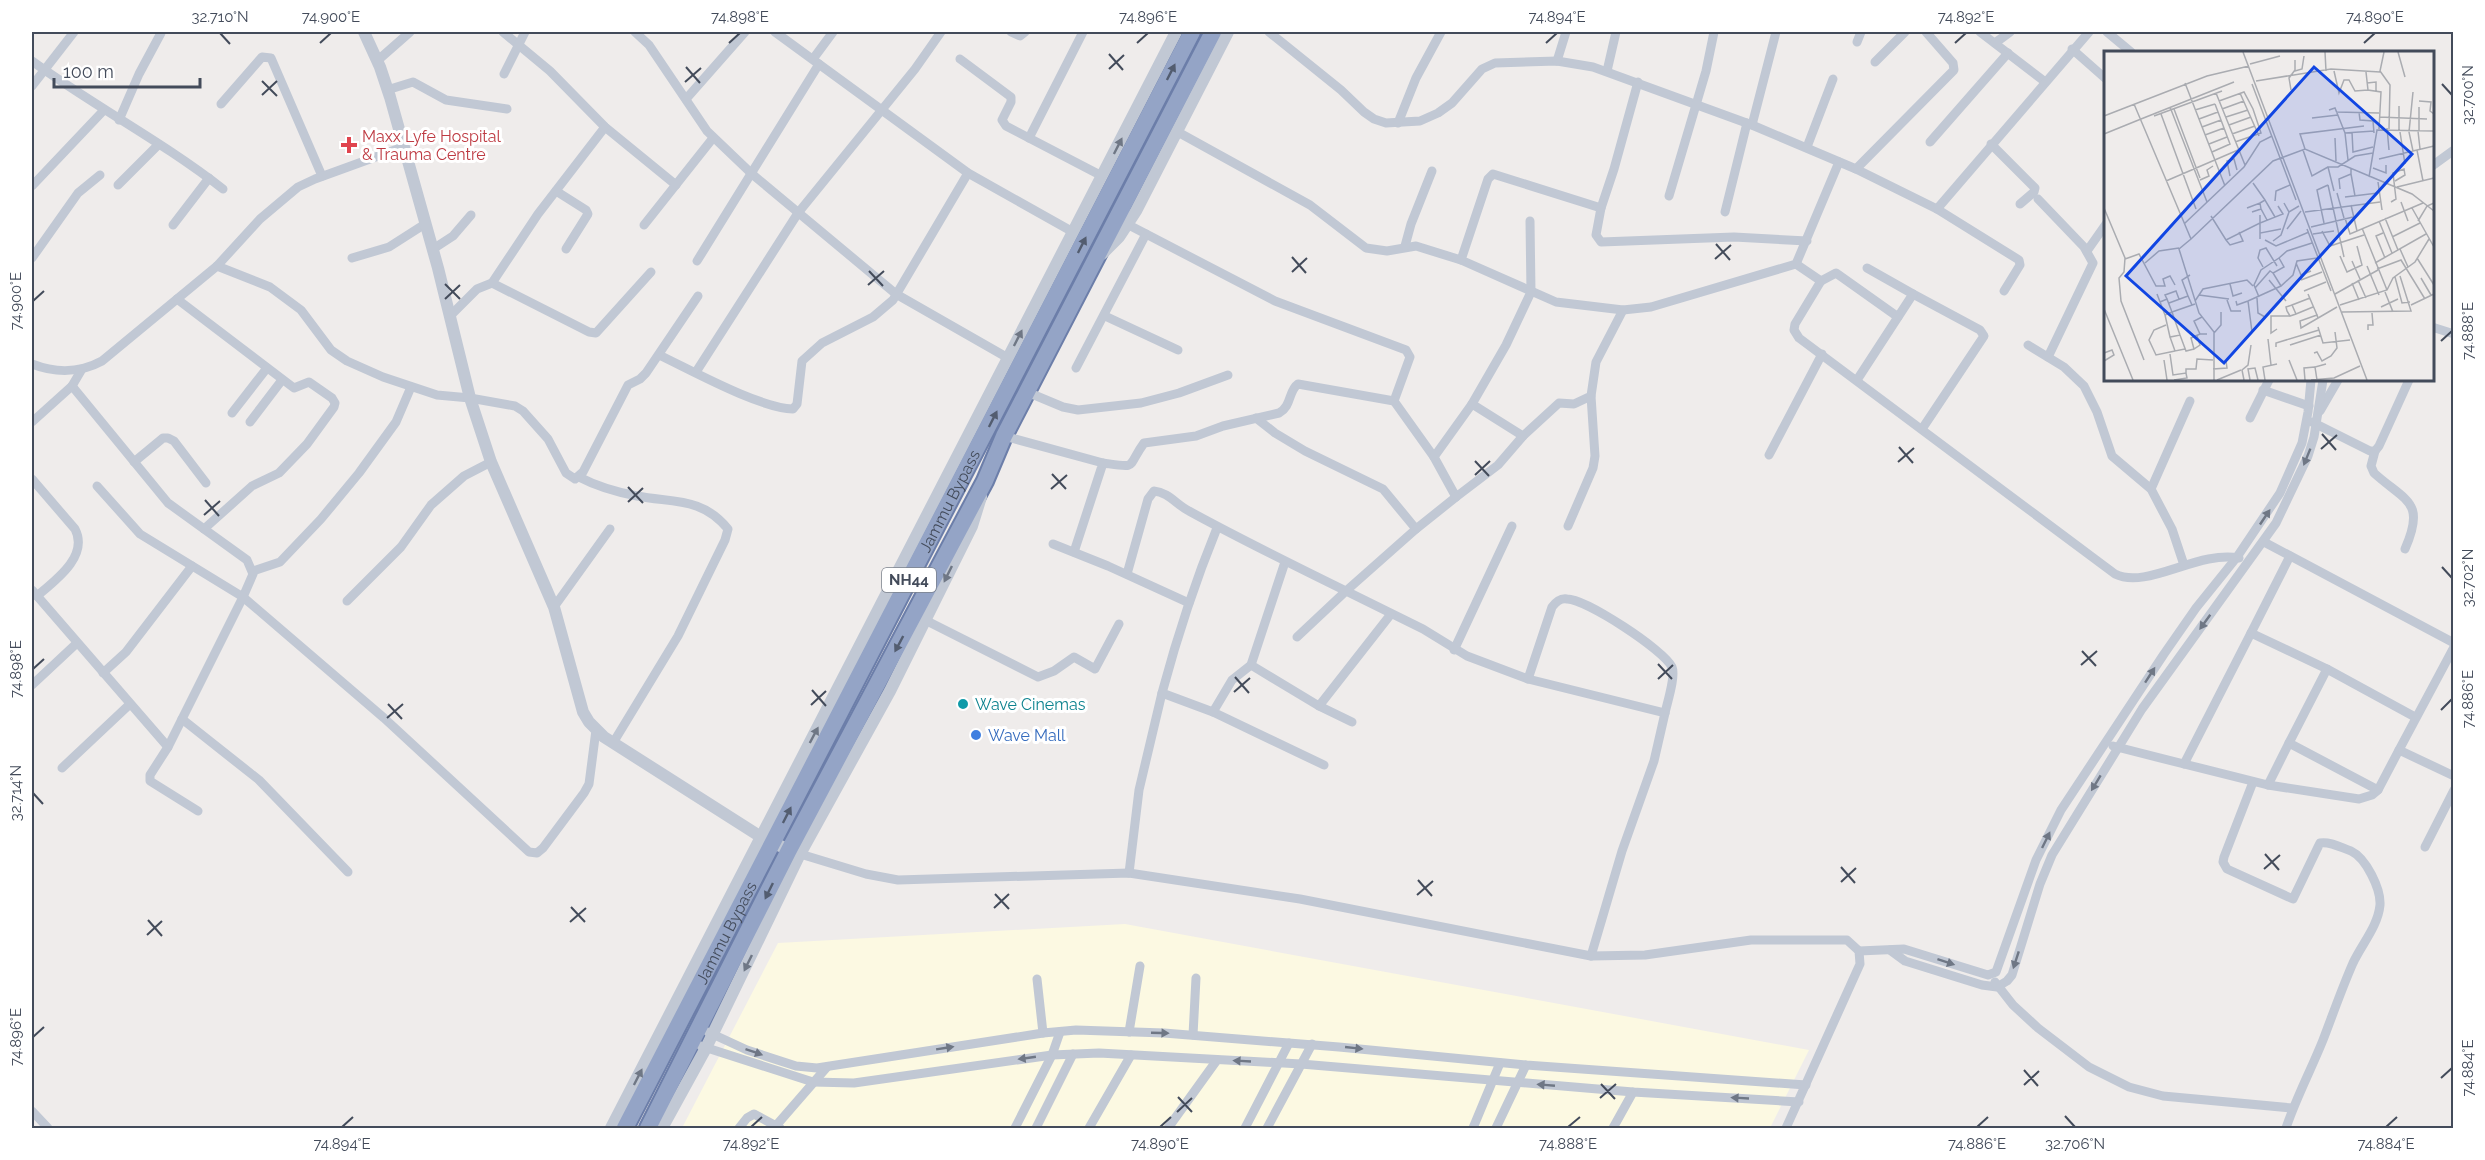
<svg xmlns="http://www.w3.org/2000/svg" width="2485" height="1160" viewBox="0 0 2485 1160" font-family="Raleway,sans-serif">
  <style>
    .commercial { fill: #fcf9e2 }
    .lines { fill: none; stroke-linecap: round; stroke-linejoin: round }
    .trunk-casing { stroke: #6c7ea9; stroke-width: 20 }
    .minor { stroke: #c1c8d4; stroke-width: 9 }
    .tertiary { stroke: #c1c8d4; stroke-width: 12 }
    .trunk { stroke: #94a4c6; stroke-width: 16 }
    .oneway { fill: #535d70 }
    .oneway2 { fill: #6f7785 }
    .ticks { fill: none; stroke: #434b5a; stroke-width: 2 }
    .health-dot { fill: #e0444e; stroke: #fff; stroke-width: 2 }
    .culture-dot { fill: #0f9aa8; stroke: #fff; stroke-width: 2 }
    .shop-dot { fill: #3f7fe0; stroke: #fff; stroke-width: 2 }
    .labels { text-anchor: middle; dominant-baseline: central; stroke-width: 6; stroke-linejoin: round; paint-order: stroke }
    .shield { fill: #fff; stroke: #7b818c; stroke-width: 1.5 }
    .shield-label { font-size: 15px; font-weight: bold; fill: #434b5a }
    .health-label { font-size: 16px; fill: #be3a42; stroke: #fff; text-anchor: start }
    .street-label { font-size: 16px; fill: #434b5a; stroke: #fff }
    .culture-label { font-size: 16px; fill: #0d838f; stroke: #fff; text-anchor: start }
    .shop-label { font-size: 16px; fill: #366cbe; stroke: #fff; text-anchor: start }
    .inset-road { fill: none; stroke: #aaacb1; stroke-width: 1.5 }
    .view { fill: #1146e3; fill-opacity: 0.15; stroke: #1146e3; stroke-width: 3 }
    .inset-edge { fill: none; stroke: #434b5a; stroke-width: 3 }
    .neatline { fill: none; stroke: #434b5a; stroke-width: 2 }
    .ticks-label { font-size: 15px; text-anchor: middle; fill: #434b5a }
  </style>
  <rect width="100%" height="100%" fill="#efeceb"/>
  <path class="commercial" d="M1125 924 1809 1050 1770 1128H682L778 943Z"/>
  <g class="lines">
    <g class="trunk-casing">
      <g id="trunk">
        <path id="s1" d="M625 1128 1192 32"/>
        <path d="M648 1128 789 850 985 481 1004 436 1213 32"/>
      </g>
    </g>
    <g class="minor">
      <path d="M503 32 550 71 605 127 676 185"/>
      <path d="M635 32 649 45 707 131 752 174 896 294 1008 358"/>
      <path d="M775 32 968 173 1073 232"/>
      <path d="M1011 32 1020 36 1025 32"/>
      <path d="M1269 32 1341 90 1364 112 1374 119 1386 123 1420 121 1438 113 1452 103 1482 69 1495 63 1557 61 1593 67 1752 125 1856 169 1937 209 2019 260 2020 265 2004 291"/>
      <path d="M1980 32 2044 81"/>
      <path d="M2107 32 2131 52"/>
      <path d="M1857 42 1861 32"/>
      <path d="M1995 43 2010 32"/>
      <path d="M2072 49 2106 79"/>
      <path d="M813 59 833 32"/>
      <path d="M960 59 1011 97V102L1002 120 1006 126 1102 176"/>
      <path d="M32 61C94 106 163 142 223 189"/>
      <path d="M377 61 410 32"/>
      <path d="M1557 61 1566 32"/>
      <path d="M1875 62 1905 32"/>
      <path d="M1607 71 1616 32"/>
      <path d="M504 74 525 32"/>
      <path d="M1638 82 1614 169 1601 208 1493 174 1488 179 1461 260 1556 302 1623 310 1651 307 1796 264 1839 162"/>
      <path d="M32 86 74 32"/>
      <path d="M387 90 413 82 446 100 507 109"/>
      <path d="M686 99 745 32"/>
      <path d="M221 104 262 57 271 58 322 176"/>
      <path d="M119 120 139 74 161 33"/>
      <path d="M1398 123 1416 78 1441 32"/>
      <path d="M1752 125 1776 32"/>
      <path d="M1176 131 1310 205 1366 248 1387 251 1416 246 1461 260"/>
      <path d="M1029 138 1083 32"/>
      <path d="M1930 142 2008 53"/>
      <path d="M1991 144 2035 188 2034 192 2020 204"/>
      <path d="M1807 147 1833 79"/>
      <path d="M2432 166 2454 150"/>
      <path d="M1856 169 1954 70 1953 63 1926 32"/>
      <path d="M118 185 158 145"/>
      <path d="M32 186 104 110"/>
      <path d="M556 191 586 210 588 214 566 249"/>
      <path d="M1669 196 1706 71 1714 32"/>
      <path d="M2038 199 2084 247 2093 263 2048 357"/>
      <path d="M1601 208 1596 235 1601 242 1734 237 1807 241"/>
      <path d="M1937 209 2089 32"/>
      <path d="M1725 212 1747 123"/>
      <path d="M1530 221 1531 292 1506 345 1472 404 1523 436 1559 403 1574 404 1591 396 1596 362 1623 310"/>
      <path d="M1123 222 1275 301 1406 350 1410 357 1394 401 1434 457"/>
      <path d="M173 225 209 178"/>
      <path d="M644 225 713 138"/>
      <path d="M1405 246 1411 224 1432 171"/>
      <path d="M433 249 453 236 471 215"/>
      <path d="M2087 251 2106 224"/>
      <path d="M32 258 78 193 100 175"/>
      <path d="M352 258 389 247 425 224"/>
      <path d="M697 261 819 64"/>
      <path d="M1796 264 1821 281 1795 324 1794 330 1799 338 2115 574C2147 590 2198 550 2239 558"/>
      <path d="M217 266 270 287 301 310 331 350 347 361 383 377 437 395 470 398 515 406 523 411 548 439 566 473 575 479 583 472 628 385 640 379 646 373 698 296"/>
      <path d="M1821 281 1836 273 1898 317"/>
      <path d="M492 283 538 214 605 127"/>
      <path d="M1913 294 1980 330 1984 336 1922 429"/>
      <path d="M177 299 294 388 309 382 332 398 335 403 334 407 307 444 279 473 252 486 204 529"/>
      <path d="M450 316 477 289 492 283 589 332 596 333 651 272"/>
      <path d="M1105 316 1178 350"/>
      <path d="M2432 327 2454 334"/>
      <path d="M2028 345 2064 367 2084 386 2097 412 2112 456 2151 489 2172 529 2184 565"/>
      <path d="M659 355C691 370 759 408 793 409L797 404 802 361 822 343 873 317 893 300 968 173"/>
      <path d="M32 364C55 373 80 373 102 361L217 266 260 219 298 187 315 179 403 147"/>
      <path d="M1076 368 1146 234"/>
      <path d="M696 372 798 213 915 69 941 32"/>
      <path d="M1857 380 1913 294 1867 268"/>
      <path d="M72 386 168 503 247 560 253 574 243 597 168 747 150 775V781L198 811"/>
      <path d="M2263 390 2309 406"/>
      <path d="M1027 392 1063 407 1078 410 1141 403 1179 393 1228 375"/>
      <path d="M1472 404 1434 457 1456 497 1498 465 1523 436"/>
      <path d="M2320 411 2338 380"/>
      <path d="M232 413 267 368"/>
      <path d="M1256 418 1275 433 1305 451 1383 489 1416 529 1456 497"/>
      <path d="M2250 418 2269 380"/>
      <path d="M32 422 72 386 82 369"/>
      <path d="M250 422 282 380"/>
      <path d="M2312 422 2370 451H2375L2379 446 2409 380"/>
      <path d="M1004 436 1103 463 1074 552"/>
      <path d="M2375 451 2371 466 2374 473C2406 502 2426 501 2405 549"/>
      <path d="M1769 455 1822 354"/>
      <path d="M134 462 163 438H168L174 441 206 483"/>
      <path d="M1103 463C1139 468 1126 468 1144 443L1196 436 1223 426 1279 413C1292 406 1288 391 1298 384L1394 401"/>
      <path d="M579 477C598 487 616 492 637 496 674 503 702 497 728 529L725 540 678 636 613 743"/>
      <path d="M32 479 75 529C89 556 56 580 37 596"/>
      <path d="M97 486 140 534 243 597 384 718 529 852 537 853 543 848 584 793 589 784 596 730"/>
      <path d="M2151 489 2190 401"/>
      <path d="M1568 526 1593 468 1595 456 1591 396"/>
      <path d="M2264 542 2454 643"/>
      <path d="M1053 544 1108 566 1189 603"/>
      <path d="M2290 556 2251 633 2327 669 2415 717"/>
      <path d="M1285 562 1251 665 1319 706"/>
      <path d="M253 571 280 562 321 519 359 473 396 422 411 387"/>
      <path d="M1127 574 1148 499 1154 491C1168 492 1177 505 1189 511 1240 539 1293 565 1346 591L1416 529"/>
      <path d="M32 590 168 747"/>
      <path d="M347 601 401 547 431 505 464 476 491 462"/>
      <path d="M554 607 610 529"/>
      <path d="M925 620 1038 677 1054 671 1074 657 1095 669 1119 624"/>
      <path d="M1297 637 1346 591 1423 629 1467 656 1528 679 1665 713 1654 761 1622 851 1591 956"/>
      <path d="M2454 647 2399 750 2454 776"/>
      <path d="M1454 650 1512 526"/>
      <path d="M1251 665 1232 680 1213 712 1324 765"/>
      <path d="M2327 669 2289 743 2378 790 2399 750"/>
      <path d="M103 673 126 652 192 566"/>
      <path d="M1528 679 1552 607C1556 602 1560 598 1567 599 1586 599 1664 650 1672 667 1676 676 1667 703 1665 713"/>
      <path d="M32 685 77 643"/>
      <path d="M1213 712 1162 693C1177 637 1195 582 1217 528"/>
      <path d="M182 719 259 780 348 872"/>
      <path d="M1352 722 1319 706 1391 614"/>
      <path d="M2113 746 2184 764 2251 633"/>
      <path d="M2184 764 2268 785 2289 743"/>
      <path d="M62 768 130 704"/>
      <path d="M2253 782 2224 857 2223 862 2227 869 2293 899 2318 847 2320 843C2330 841 2342 848 2351 851 2366 858 2381 889 2380 905 2378 926 2362 944 2353 963 2342 988 2333 1014 2323 1040 2311 1070 2296 1098 2286 1128"/>
      <path d="M2268 785 2359 799 2372 795 2378 790"/>
      <path d="M2425 847 2454 790"/>
      <path d="M797 853 866 874 898 880 1129 873 1300 899 1591 956 1645 955 1751 940H1847L1859 951 1860 964 1786 1128"/>
      <path d="M1129 873 1139 790 1162 693"/>
      <path d="M1890 950 1905 961 1982 985 1997 987 2007 981 2012 975 2040 884 2052 855 2142 709 2276 523 2308 456 2314 437 2323 380"/>
      <path d="M1859 951 1904 949 1988 975 1996 972 2036 860 2061 810 2164 654 2196 608 2237 557 2280 493 2302 443 2308 412 2311 380"/>
      <path d="M1037 979 1043 1033"/>
      <path d="M1995 982 2013 1005 2038 1028 2089 1067 2129 1087 2163 1096 2292 1108"/>
      <path d="M708 1032 747 1050 796 1066 817 1068 1043 1033 1076 1030 1164 1033 1339 1047 1526 1065 1806 1085"/>
      <path d="M1129 1032 1140 966"/>
      <path d="M1193 1035 1196 978"/>
      <path d="M701 1046 813 1082 854 1083 1052 1055 1099 1053 1301 1064 1633 1092 1799 1102"/>
      <path d="M32 1111 48 1128"/>
      <path d="M739 1128 747 1118 754 1114 780 1128"/>
      <path d="M774 1128 827 1067"/>
      <path d="M1015 1128 1052 1055 1060 1032"/>
      <path d="M1036 1128 1073 1054"/>
      <path d="M1089 1128 1131 1055"/>
      <path d="M1168 1128 1217 1060"/>
      <path d="M1245 1128 1289 1043"/>
      <path d="M1267 1128 1312 1044"/>
      <path d="M1473 1128 1500 1063"/>
      <path d="M1496 1128 1526 1065"/>
      <path d="M1613 1128 1633 1092"/>
    </g>
    <g class="tertiary">
      <path d="M364 32 380 67 390 97 438 268 470 398 491 462 554 607 583 712 589 722 604 737 761 837 789 850"/>
      <path d="M1102 254 1119 237 1136 211 1228 32"/>
      <path d="M611 1128 1176 32"/>
      <path d="M662 1128 706 1048 800 854 890 691 972 526 981 497"/>
    </g>
    <use href="#trunk" class="trunk"/>
  </g>
  <defs><path id="oneway-solid" d="M-6-.8H1V-3.2L6.5 0L1 3.2V.8H-6Z" transform="scale(1.5)"/></defs>
  <g class="oneway">
    <use href="#oneway-solid" transform="translate(1171 72) rotate(-63)"/>
    <use href="#oneway-solid" transform="translate(1082 245) rotate(-63)"/>
    <use href="#oneway-solid" transform="translate(993 419) rotate(-63)"/>
    <use href="#oneway-solid" transform="translate(899 644) rotate(118)"/>
    <use href="#oneway-solid" transform="translate(787 815) rotate(-63)"/>
    <use href="#oneway-solid" transform="translate(769 891) rotate(116)"/>
  </g>
  <g class="oneway2">
    <use href="#oneway-solid" transform="translate(1118 146) rotate(-63)"/>
    <use href="#oneway-solid" transform="translate(1018 338) rotate(-63)"/>
    <use href="#oneway-solid" transform="translate(2307 457) rotate(112)"/>
    <use href="#oneway-solid" transform="translate(2265 517) rotate(-56)"/>
    <use href="#oneway-solid" transform="translate(948 574) rotate(116)"/>
    <use href="#oneway-solid" transform="translate(2205 622) rotate(126)"/>
    <use href="#oneway-solid" transform="translate(2150 675) rotate(-57)"/>
    <use href="#oneway-solid" transform="translate(814 735) rotate(-62)"/>
    <use href="#oneway-solid" transform="translate(2096 783) rotate(121)"/>
    <use href="#oneway-solid" transform="translate(2046 840) rotate(-64)"/>
    <use href="#oneway-solid" transform="translate(2016 960) rotate(108)"/>
    <use href="#oneway-solid" transform="translate(1946 962) rotate(18)"/>
    <use href="#oneway-solid" transform="translate(748 963) rotate(116)"/>
    <use href="#oneway-solid" transform="translate(1160 1033) rotate(2)"/>
    <use href="#oneway-solid" transform="translate(945 1048) rotate(-9)"/>
    <use href="#oneway-solid" transform="translate(1354 1048) rotate(6)"/>
    <use href="#oneway-solid" transform="translate(754 1052) rotate(19)"/>
    <use href="#oneway-solid" transform="translate(1027 1058) rotate(172)"/>
    <use href="#oneway-solid" transform="translate(1242 1061) rotate(-177)"/>
    <use href="#oneway-solid" transform="translate(638 1077) rotate(-63)"/>
    <use href="#oneway-solid" transform="translate(1546 1085) rotate(-175)"/>
    <use href="#oneway-solid" transform="translate(1740 1098) rotate(-177)"/>
  </g>
  <path class="ticks" d="M220 33 230 44M320 43 331 33M729 43 740 33M1137 43 1148 33M1546 43 1557 33M1955 43 1966 33M2364 43 2375 33M1109 54 1123 70M686 67 700 83M1109 69 1124 55M262 81 277 96M685 82 701 68M2442 84 2452 95M262 95 277 81M1716 244 1730 260M1292 257 1306 273M1715 259 1731 245M869 271 883 286M1292 272 1307 258M445 284 460 299M868 285 884 271M445 299 460 285M33 301 44 291M2441 341 2452 331M2322 434 2336 450M1899 447 1913 463M2321 449 2337 435M1475 461 1489 476M1898 462 1914 448M1052 474 1066 489M1475 475 1490 461M628 487 643 503M1051 489 1067 475M205 500 219 516M628 502 643 488M204 515 220 501M2442 567 2452 578M2082 651 2096 666M1658 664 1672 679M2081 665 2097 651M33 669 44 659M1235 677 1249 693M1658 679 1673 665M812 690 826 706M1234 692 1250 678M388 704 402 719M811 705 826 691M2441 710 2452 699M387 718 403 704M33 793 43 804M2265 854 2279 870M1841 867 1855 883M2264 869 2280 855M1418 880 1432 896M1841 882 1856 868M995 894 1009 909M1417 895 1433 881M571 907 585 922M994 908 1009 894M148 920 162 936M570 922 586 908M147 935 162 921M33 1037 44 1027M2024 1070 2038 1086M2441 1078 2452 1068M1601 1084 1615 1099M2024 1085 2039 1071M1178 1097 1192 1112M1600 1098 1616 1084M1177 1112 1192 1098M2065 1116 2075 1127M342 1127 353 1117M751 1127 762 1117M1160 1127 1171 1117M1568 1127 1580 1117M1977 1127 1988 1117M2386 1127 2397 1117"/>
  <path class="health-dot" d="M346 136h6v6h6v6h-6v6h-6v-6h-6v-6h6z"/>
  <circle class="culture-dot" cx="963" cy="704" r="6"/>
  <circle class="shop-dot" cx="976" cy="735" r="6"/>
  <g class="labels">
    <rect class="shield" x="882" y="568" width="54" height="24" rx="4.5"/>
    <g class="shield-label">
      <text x="909" y="580">NH44</text>
    </g>
    <g class="health-label">
      <text x="362" y="136">Maxx Lyfe Hospital<tspan x="362" dy="18">&amp; Trauma Centre</tspan></text>
    </g>
    <g class="street-label">
      <text stroke="none"><textPath href="#s1" startOffset="706">Jammu Bypass</textPath></text>
      <text stroke="none"><textPath href="#s1" startOffset="220">Jammu Bypass</textPath></text>
    </g>
    <g class="culture-label">
      <text x="975" y="704">Wave Cinemas</text>
    </g>
    <g class="shop-label">
      <text x="988" y="735">Wave Mall</text>
    </g>
  </g>
  <g transform="translate(2104 51)">
    <rect width="330" height="330" fill="#efeceb"/>
    <path class="inset-road" d="M139 1 263 329M221 1 222 20M280 1 276 20 286 34 285 78M294 1 301 26M191 9V20L198 18 200 5M146 13 176 5M230 20 235 42 240 29H245L251 40 264 39M262 21 264 39 277 41 275 78M152 30 227 18 276 21M81 32 121 135M263 32 272 31V40M148 33 192 149M187 39 185 27 191 19M112 42 141 114M136 42 155 85M115 50 140 41 149 58 157 82 131 91M315 50 327 51 326 60 330 63M30 53 87 188 169 110 201 98 308 143 330 160M66 56 103 151M70 58 96 127M118 58 140 50M91 59 111 53M225 59 231 57 241 82 270 80M232 61 275 62M255 61 256 69 269 70 270 82M57 63 92 158M0 65 103 25 145 15M50 65 118 40M122 66 144 59M275 66 323 68M208 67 234 64M37 68 130 31M95 68 114 61M125 74 147 66M98 76 117 69M283 77 285 99M295 80V55M314 80 316 98M315 80V56M248 81 249 101 269 96M296 81 301 113M241 82 244 109M0 83 37 68M128 83 151 75M101 84 120 77M231 87 232 110M105 93 123 86M201 98 196 83 260 75M199 99 208 125 224 116M313 99 319 130M309 100 305 81 309 41M108 101 126 93 111 53M275 108 330 95M269 117 282 122V114M247 123 251 145M126 125 123 110 130 108 133 119M265 126 273 79 330 80M96 129 105 125 103 119 109 115M62 130 134 99M274 131 278 159M149 132 161 149M224 134 240 206M293 136 330 127M236 138 235 128 247 123V118M230 140 224 116H234L251 105 269 102M233 142 240 167M241 146 274 142M171 150 172 140 186 134M287 151 292 148 289 122 300 118 301 124 291 130M297 151 304 170M156 152 161 149 171 166M180 152 185 161 195 155M247 154 253 180M0 157 21 207 20 221 15 227 17 250 40 309M143 157 156 152 157 158M308 157 330 196M148 161 157 158 163 169M201 161 276 151M107 165 122 189 156 172V164M241 167 246 183 319 152M281 167 294 199M275 170 288 202M314 170 323 155 330 152M220 172 213 139 224 134M80 173 140 116 156 91 168 85M207 176 249 166M258 177 283 239M183 178 197 160M203 178 227 240M218 180 226 195 260 184M156 182V172L179 163 174 155M279 182 272 185 281 207M209 183 230 180M288 186 316 172M87 188 75 198 95 262 110 281V329M156 188V182L177 178M122 189 126 194 139 190 135 181M161 189 172 195 205 181M169 190 177 184 185 161M296 198 304 216M236 205 243 221 258 214 253 195M175 207 183 200 208 192M313 207 330 234M21 208 35 203 52 235H61L59 228 66 225 71 234M248 210 256 228M41 212 55 200 75 197M192 212 197 224 207 220M271 212 322 183M263 215 275 244M159 216 154 207 156 199 162 197 173 215M273 218 297 209 321 248M291 226 298 252 306 251M317 227 327 244M165 229 182 250M197 229 218 221M254 229 262 247M248 232 255 249M126 233 129 245 138 242M151 237 166 220 169 222M200 240 222 231M281 241 289 261M53 243 61 264M204 243 213 264M231 243 274 219M95 244 125 248M84 245 78 229 86 224M155 246 150 234 157 219 175 207 180 216 169 222 177 235M153 247 154 262 161 266M206 247 188 254 192 263 209 256M63 248 61 244 72 240 75 248M123 249 127 260H137M91 250 99 238 143 229 149 235M132 250 133 254 144 250 177 235 189 224 193 210 213 207M144 250 148 281M56 251 63 248 68 261 61 264 66 286 76 284 82 300 90 298M65 252 84 245 88 254M188 254 182 256 183 260 186 265 192 263M236 254 283 239 289 227 311 211 325 188M307 254 330 243M277 256 294 248M0 258 29 329M238 261 307 260 296 225M98 266 90 270 96 283H103M214 267 213 264 196 270 197 277 233 256M62 274 50 279 45 289 52 304 71 300M214 276 219 292 246 289M173 278 167 282V265H186M264 279V274H269L268 262M110 282 117 274V261M76 284 68 261 91 253M93 285 96 294 90 298 87 287 96 283M66 286 71 300 81 298M164 288 167 314M186 294 217 284M172 296V292L215 279M0 302 8 299 10 304 0 310M210 302 213 301 218 310 227 305 233 297 231 281M66 303 69 324 82 322 83 327 70 329M60 309 63 329M185 309 193 329M109 318 123 317 122 310M82 322V318H92L93 308 109 309M113 329 137 319M140 329 138 319 144 314 147 294M146 329 144 318 151 317 154 329M161 329 159 316 173 313M201 329 200 317 211 316M207 329 230 327 256 315M213 329 211 316 222 313"/>
    <path class="view" d="M210 16 308 103 120 312 22 225Z"/>
    <rect width="330" height="330" class="inset-edge"/>
  </g>
  <rect width="2485" height="1160" fill="none" stroke="#ffffff" stroke-width="66"/>
  <path d="M54 78v9h146v-9" fill="none" stroke="#434b5a" stroke-width="3"/>
  <text x="63" y="78" font-size="18" fill="#434b5a" stroke="#ffffff" stroke-width="4.5" paint-order="stroke">100 m</text>
  <rect x="33" y="33" width="2419" height="1094" class="neatline"/>
  <g class="ticks-label">
    <text x="220" y="22">32.710°N</text>
    <text x="331" y="22">74.900°E</text>
    <text x="740" y="22">74.898°E</text>
    <text x="1148" y="22">74.896°E</text>
    <text x="1557" y="22">74.894°E</text>
    <text x="1966" y="22">74.892°E</text>
    <text x="2375" y="22">74.890°E</text>
    <text transform="translate(2468 95) rotate(-90)" y="5">32.700°N</text>
    <text transform="translate(16 301) rotate(-90)" y="5">74.900°E</text>
    <text transform="translate(2468 331) rotate(-90)" y="5">74.888°E</text>
    <text transform="translate(2468 578) rotate(-90)" y="5">32.702°N</text>
    <text transform="translate(16 669) rotate(-90)" y="5">74.898°E</text>
    <text transform="translate(2468 699) rotate(-90)" y="5">74.886°E</text>
    <text transform="translate(16 793) rotate(-90)" y="5">32.714°N</text>
    <text transform="translate(16 1037) rotate(-90)" y="5">74.896°E</text>
    <text transform="translate(2468 1068) rotate(-90)" y="5">74.884°E</text>
    <text x="342" y="1149">74.894°E</text>
    <text x="751" y="1149">74.892°E</text>
    <text x="1160" y="1149">74.890°E</text>
    <text x="1568" y="1149">74.888°E</text>
    <text x="1977" y="1149">74.886°E</text>
    <text x="2075" y="1149">32.706°N</text>
    <text x="2386" y="1149">74.884°E</text>
  </g>
</svg>
